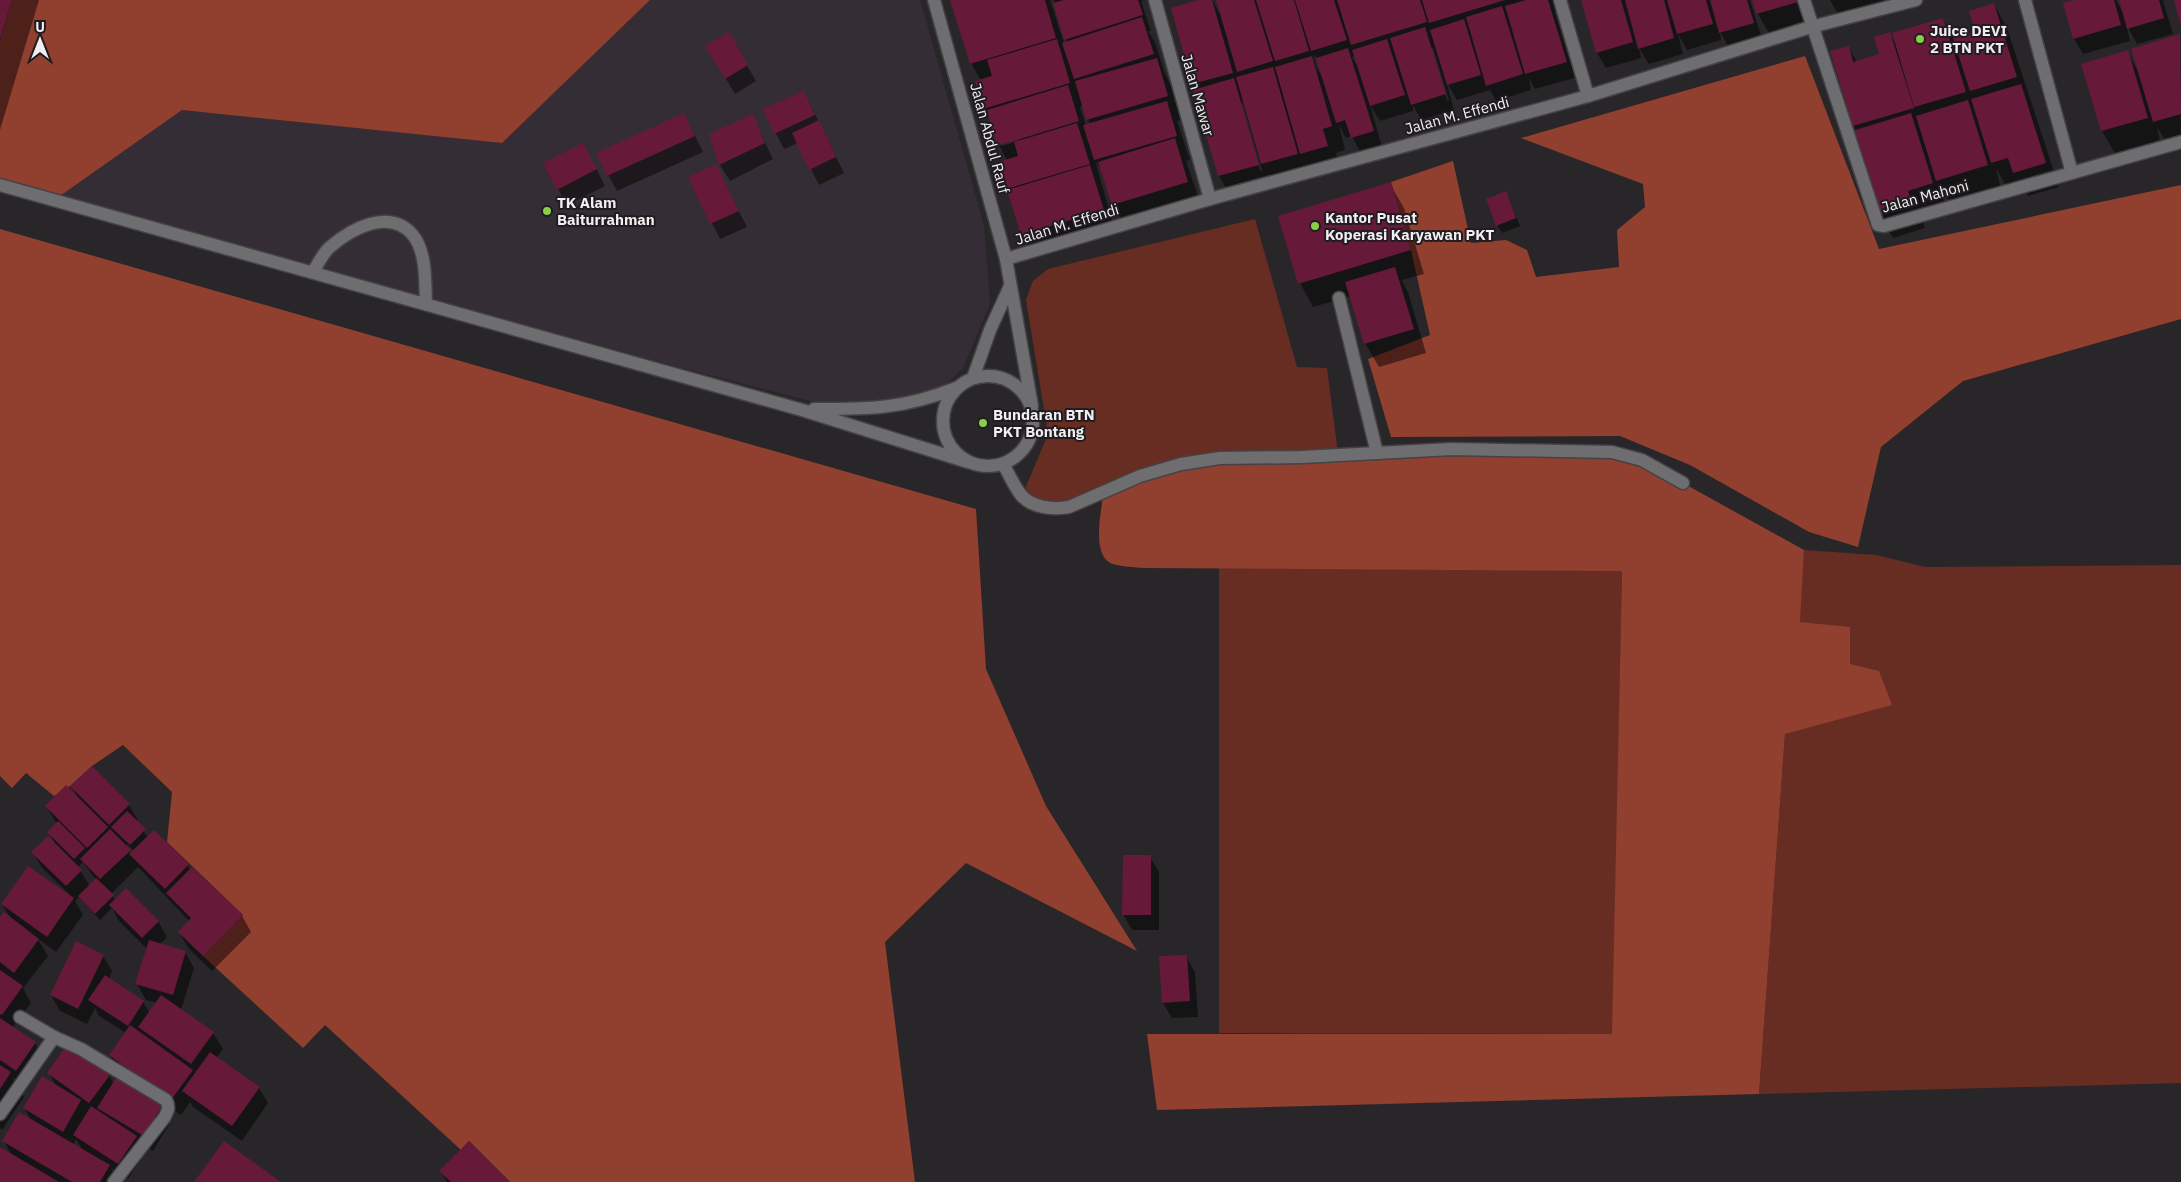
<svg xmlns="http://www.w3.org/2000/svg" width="2181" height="1182" viewBox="0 0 2181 1182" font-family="'IBM Plex Sans',sans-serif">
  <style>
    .built { fill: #352d35 }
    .green { fill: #672d22 }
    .forest { fill: #913f2f }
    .shadow { fill: #0007; fill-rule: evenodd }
    .building { fill: #67193a }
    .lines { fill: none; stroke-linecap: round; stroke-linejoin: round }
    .minor-casing { stroke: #454245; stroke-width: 15 }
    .minor { stroke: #6e6e70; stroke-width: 12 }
    .poi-dot { fill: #88cf49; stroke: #201c20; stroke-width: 2 }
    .labels { text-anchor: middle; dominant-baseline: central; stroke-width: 4; stroke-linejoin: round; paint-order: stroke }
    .poi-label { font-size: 15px; font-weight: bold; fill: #f1eff1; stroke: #201c20; text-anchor: start }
    .street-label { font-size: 15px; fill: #f1eff1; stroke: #201c20 }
  </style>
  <rect width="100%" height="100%" fill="#292629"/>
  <path class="built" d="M650 0H920L984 226 990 304 963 368 933 397 862 409 815 402 671 365 60 196 182 110 502 143Z"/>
  <g class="green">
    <path d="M1255 219 1297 367 1327 368 1338 454 1220 458 1069 507 1022 496 1048 434 1026 300 1033 281 1048 269Z"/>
    <path d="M1804 550 1876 555 1925 567 2181 565V1083L1759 1094 1785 734 1850 664 1799 623Z"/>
    <path d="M1219 568 1622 570 1613 1034 1219 1033Z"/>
  </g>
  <g class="forest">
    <path d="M12 0H650L502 143 182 110 60 196 0 182V41Z"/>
    <path d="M1805 56 1879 249 2181 185V319L1963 381 1881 447 1858 547 1809 532 1690 465 1620 436 1391 437 1368 359 1430 335 1411 250 1391 182 1453 161 1471 243 1506 240 1527 250 1536 277 1619 267 1617 230 1645 207 1643 184 1521 138Z"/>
    <path d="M0 229 976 509 986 669 1046 806 1137 951 966 863 885 942 915 1182H510L469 1141 461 1150 325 1025 303 1048 203 956 243 915 167 842 172 792 123 745 92 766 70 786 54 796 26 773 12 788 0 776Z"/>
    <path d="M1612 452 1683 483 1804 550 1800 622 1850 627V664L1879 671 1892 705 1785 734 1759 1094 1157 1110 1147 1034H1612L1622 571 1144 568C1134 567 1122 567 1113 564 1091 557 1101 513 1103 496L1140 476 1220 458Z"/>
  </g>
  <g class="shadow">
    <path d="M0 0H39L0 130Z"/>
    <path d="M952 0H1050L1064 43 1067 42 1054 0H1144L1141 1 1151 31H1148L1155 42 1165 74 1170 83 1181 120 1177 121 1190 160 1186 161 1201 205 1127 228 1113 205 1104 175 1095 160 1116 234 1036 258 1022 234 1007 188V160L999 145 990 118 985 108 981 81 971 63ZM1084 106 1090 125 1086 126 1080 107ZM1019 138 1020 140 1002 146V143Z"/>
    <path d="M1203 0H1212L1220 14 1217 0H1555L1559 11 1555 12 1575 78 1535 89 1529 78 1531 90 1496 101 1490 90 1457 100 1446 81 1454 110 1421 120 1413 105V111L1380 121 1370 105 1382 147 1361 154 1352 136 1346 138 1339 125 1345 150 1336 153 1341 170 1315 177 1307 163 1310 177 1276 187 1269 175 1272 188 1233 200 1219 176 1194 91 1197 90 1193 84ZM1430 48H1433L1449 100H1447ZM1313 54 1318 60 1322 76 1316 67ZM1355 56 1357 64H1356L1352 57ZM1240 103H1243L1262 170 1260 171Z"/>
    <path d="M1582 0H1750L1762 39 1729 48 1720 31 1721 40 1687 50 1678 34 1683 54 1649 64 1639 48 1641 58 1606 68 1597 53Z"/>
    <path d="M1754 0H1803L1810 26 1771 37 1758 14Z"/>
    <path d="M1830 0H1920V2L1844 25Z"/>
    <path d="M2079 0H2116L2122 11 2120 0H2163L2173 34 2137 44 2126 24 2130 41 2083 54 2074 39Z"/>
    <path d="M1994 4 2007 28 2059 187 2028 196 2020 182 2006 186 1996 168 2001 189 1951 204 1940 187 1946 207 1921 215 1925 228 1893 238 1879 214 1854 126 1848 47 1857 62 1880 55 1890 34 1895 43 1943 19 1954 39 1977 33Z"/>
    <path d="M728 34 756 81 735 94 707 47Z"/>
    <path d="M2180 36 2181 142 2168 145 2157 127 2160 142 2116 155 2102 131 2083 65 2127 52 2137 69Z"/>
    <path d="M804 92 844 173 819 185 798 143 784 149 764 110Z"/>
    <path d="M684 114 703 152 617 191 597 154Z"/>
    <path d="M752 116 773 159 730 181 720 165 710 135Z"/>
    <path d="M592 160 605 186 567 205 558 189Z"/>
    <path d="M715 165 747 227 720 239 689 178Z"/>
    <path d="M1390 184 1404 208 1424 274 1402 280 1408 292 1426 353 1379 367 1365 343 1351 296 1313 307 1300 283Z"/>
    <path d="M1506 193 1520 226 1502 233 1497 225Z"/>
    <path d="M72 787 129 805 138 820 136 822 148 837 154 831 191 870 242 916 251 932 212 971 188 948 179 932 190 922 138 867 111 894 115 900 158 921 167 937 160 944 185 952 194 968 181 1010 213 1033 223 1049 216 1058 259 1088 268 1103 242 1141 193 1107 190 1102 181 1115 119 1071 110 1055 126 1033 99 1016 95 1008 87 1024 60 1011 51 995 103 956 112 971 109 979 143 1002 150 1013 157 1003 146 1000 137 984 147 949 119 921 112 908 100 920 79 897 75 901 83 915 56 952 37 938 48 956 23 988 31 1003 12 1028 35 1043 44 1058 25 1086 12 1077 24 1097 2 1130 0 1128V919H11L2 904 69 894 42 868 33 852 55 843 49 832 57 824 46 806 79 799ZM127 844 134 851 131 854 126 845ZM83 862 96 880 90 886 78 867Z"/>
    <path d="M1150 857 1159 872V930H1132L1123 914Z"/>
    <path d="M1186 956 1195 972 1198 1017 1172 1018 1163 1003Z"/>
    <path d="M49 1073 109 1075 114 1084 161 1107 170 1123 153 1151 139 1142 145 1153 128 1179 111 1168 119 1182H0V1149L12 1156 4 1141 31 1120 24 1108 56 1086ZM76 1139 79 1144 83 1151 73 1145Z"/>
    <path d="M441 1171 509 1182H447Z"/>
  </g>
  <g class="building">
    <path d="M0 0H12L0 40Z"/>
    <path d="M950 0H1045L1056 38 970 64Z"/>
    <path d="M1064 0H1138L1143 15 1064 40 1053 3Z"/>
    <path d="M1198 0H1212L1233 73 1192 84 1171 8Z"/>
    <path d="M1216 0H1254L1273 61 1237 72Z"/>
    <path d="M1256 0H1294L1309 51 1275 61Z"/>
    <path d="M1295 0H1334L1347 40 1311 51Z"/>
    <path d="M1337 0H1420L1427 22 1351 45Z"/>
    <path d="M1422 0H1505L1429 23Z"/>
    <path d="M1526 0H1548L1567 62 1525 74 1505 6Z"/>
    <path d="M1581 0H1621L1633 42 1596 53Z"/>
    <path d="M1625 0H1664L1674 38 1638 49Z"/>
    <path d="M1667 0H1706L1713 24 1677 34Z"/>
    <path d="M1710 0H1747L1754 23 1719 33Z"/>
    <path d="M1752 0H1797L1798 2 1756 14Z"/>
    <path d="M2074 0H2114L2121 25 2073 39 2063 3Z"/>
    <path d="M2119 0H2159L2164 18 2127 29Z"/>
    <path d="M2174 0H2181V23H2180Z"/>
    <path d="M1994 3 2017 77 1970 91 1953 38 1975 32 1969 11Z"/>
    <path d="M1502 6 1523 74 1486 86 1466 17Z"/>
    <path d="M1142 17 1154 54 1074 79 1062 43Z"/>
    <path d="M1943 18 1966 92 1914 107 1892 33Z"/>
    <path d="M1464 19 1481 75 1447 85 1430 30Z"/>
    <path d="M1425 27 1446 94 1411 105 1390 38Z"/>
    <path d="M729 32 748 65 725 79 705 46Z"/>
    <path d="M1890 32 1914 108 1853 126 1830 51 1849 46 1853 62 1879 54 1874 37Z"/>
    <path d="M2180 34 2181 114 2153 122 2131 49Z"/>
    <path d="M1057 39 1070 83 983 109 975 81 992 76 987 60Z"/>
    <path d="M1387 39 1405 95 1370 106 1352 50Z"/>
    <path d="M1348 48 1374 131 1351 138 1345 120 1336 123 1316 58Z"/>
    <path d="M2128 50 2148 118 2101 131 2081 64Z"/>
    <path d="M1312 56 1332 126 1323 129 1328 146 1300 154 1275 67Z"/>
    <path d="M1157 58 1168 96 1086 120 1075 81Z"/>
    <path d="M1273 67 1298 154 1261 164 1236 77Z"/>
    <path d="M1234 78 1259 165 1218 176 1193 90Z"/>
    <path d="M2021 84 2046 163 2013 173 2008 158 1991 163 1971 99Z"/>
    <path d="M1068 85 1079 121 997 146 987 110Z"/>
    <path d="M804 91 815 115 774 134 763 109Z"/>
    <path d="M1968 100 1988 165 1936 181 1916 116Z"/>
    <path d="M1167 101 1177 136 1094 160 1083 125Z"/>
    <path d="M684 113 695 136 607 176 596 153Z"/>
    <path d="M1911 113 1933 183 1908 191 1912 204 1878 215 1852 131Z"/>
    <path d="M753 114 765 143 719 165 709 134Z"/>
    <path d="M819 120 836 157 809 170 792 133Z"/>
    <path d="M1077 123 1090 164 1006 189 998 162 1018 156 1014 142Z"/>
    <path d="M1175 138 1188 182 1112 205 1098 162Z"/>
    <path d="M583 143 597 169 557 190 543 163Z"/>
    <path d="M716 164 739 211 710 224 688 177Z"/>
    <path d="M1090 165 1104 210 1021 235 1007 190Z"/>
    <path d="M1391 182 1411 250 1298 284 1278 216Z"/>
    <path d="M1506 191 1516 218 1496 226 1486 199Z"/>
    <path d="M1395 267 1414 329 1364 344 1345 282Z"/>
    <path d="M92 766 130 804 109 825 70 786Z"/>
    <path d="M66 785 108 827 87 848 45 806Z"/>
    <path d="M127 811 146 829 130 845 111 827Z"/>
    <path d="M58 821 85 848 74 859 47 832Z"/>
    <path d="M110 829 131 850 100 879 80 859Z"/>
    <path d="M154 830 189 864 165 889 129 854Z"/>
    <path d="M48 836 82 870 66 886 31 852Z"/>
    <path d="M1123 855H1151V915H1122Z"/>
    <path d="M28 866 74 898 47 937 1 904Z"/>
    <path d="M192 867 243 915 203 956 178 932 191 918 166 893Z"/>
    <path d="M96 878 114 895 95 914 78 896Z"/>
    <path d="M126 888 159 921 142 938 109 905Z"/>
    <path d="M4 912 39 939 14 973 0 962V917Z"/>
    <path d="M149 940 186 951 173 995 135 984Z"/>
    <path d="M76 941 104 955 78 1009 50 995Z"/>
    <path d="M1187 955 1190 1001 1162 1003 1159 956Z"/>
    <path d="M0 970 23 986 2 1015 0 1014Z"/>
    <path d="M105 975 144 1001 128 1026 88 1000Z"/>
    <path d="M161 995 214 1032 191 1064 138 1027Z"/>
    <path d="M0 1018 36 1042 16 1071 0 1060Z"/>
    <path d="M130 1025 193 1070 171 1100 109 1055Z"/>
    <path d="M67 1045 110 1075 89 1103 47 1073Z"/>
    <path d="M210 1052 260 1087 232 1126 182 1091Z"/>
    <path d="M0 1065 11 1072 0 1089Z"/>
    <path d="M42 1076 81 1100 63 1132 23 1108Z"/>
    <path d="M116 1078 162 1106 144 1136 97 1108Z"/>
    <path d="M91 1106 137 1136 118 1164 73 1135Z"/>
    <path d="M19 1112 110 1165 100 1182H72L2 1141Z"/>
    <path d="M224 1141 281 1182H194Z"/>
    <path d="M469 1141 510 1182H451L439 1171Z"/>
    <path d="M0 1147 59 1182H0Z"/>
  </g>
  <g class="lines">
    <g class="minor-casing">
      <g id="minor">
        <path d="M934 0 1006 259 1032 406"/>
        <path d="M1155 0 1210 199"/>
        <path d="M1560 0 1588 96"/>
        <path d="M1804 0 1878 225 1884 226 2181 142"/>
        <path d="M2025 0 2072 173"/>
        <path d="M0 185 802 410 968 462"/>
        <path d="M1006 259 1210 199 1588 96 1811 27 1916 0"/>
        <path d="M313 272C318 264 323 253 330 247 351 229 388 208 412 234 427 251 425 283 426 304"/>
        <path d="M1339 298 1377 453"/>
        <circle cx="988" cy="421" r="45"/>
        <path d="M973 378 990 330 1010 286"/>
        <path d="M814 409C869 409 904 409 956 388"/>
        <path d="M1003 464C1009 474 1014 486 1021 495 1032 508 1054 510 1069 507L1140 476 1181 464 1220 458 1302 457 1452 449 1612 452 1642 460 1683 483"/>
        <path d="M54 1037 81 1049 166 1100C170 1107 168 1111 164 1118L114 1182"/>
        <path d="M0 1114 54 1037 20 1017"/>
      </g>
    </g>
    <use href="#minor" class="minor"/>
  </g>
  <g class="poi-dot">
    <circle cx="1920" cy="39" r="5"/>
    <circle cx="547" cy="211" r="5"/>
    <circle cx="1315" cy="226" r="5"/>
    <circle cx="983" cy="423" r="5"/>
  </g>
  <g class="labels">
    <g class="poi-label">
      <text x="1930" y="30">Juice DEVI<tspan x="1930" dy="17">2 BTN PKT</tspan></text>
      <text x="557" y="202">TK Alam<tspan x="557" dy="17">Baiturrahman</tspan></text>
      <text x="1325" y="217">Kantor Pusat<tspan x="1325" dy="17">Koperasi Karyawan PKT</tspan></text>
      <text x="993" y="414">Bundaran BTN<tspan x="993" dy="17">PKT Bontang</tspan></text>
    </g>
    <g class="street-label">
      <text transform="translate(1198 95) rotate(74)">Jalan Mawar</text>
      <text transform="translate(1457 115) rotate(-15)">Jalan M. Effendi</text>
      <text transform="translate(990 138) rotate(75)">Jalan Abdul Rauf</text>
      <text transform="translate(1925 196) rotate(-15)">Jalan Mahoni</text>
      <text transform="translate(1067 224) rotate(-17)">Jalan M. Effendi</text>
    </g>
  </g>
  <g transform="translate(40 40)" stroke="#201c20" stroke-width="4" paint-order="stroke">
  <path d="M0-4L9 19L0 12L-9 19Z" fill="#f1eff1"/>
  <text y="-8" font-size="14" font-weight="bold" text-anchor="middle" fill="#f1eff1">U</text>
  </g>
</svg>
